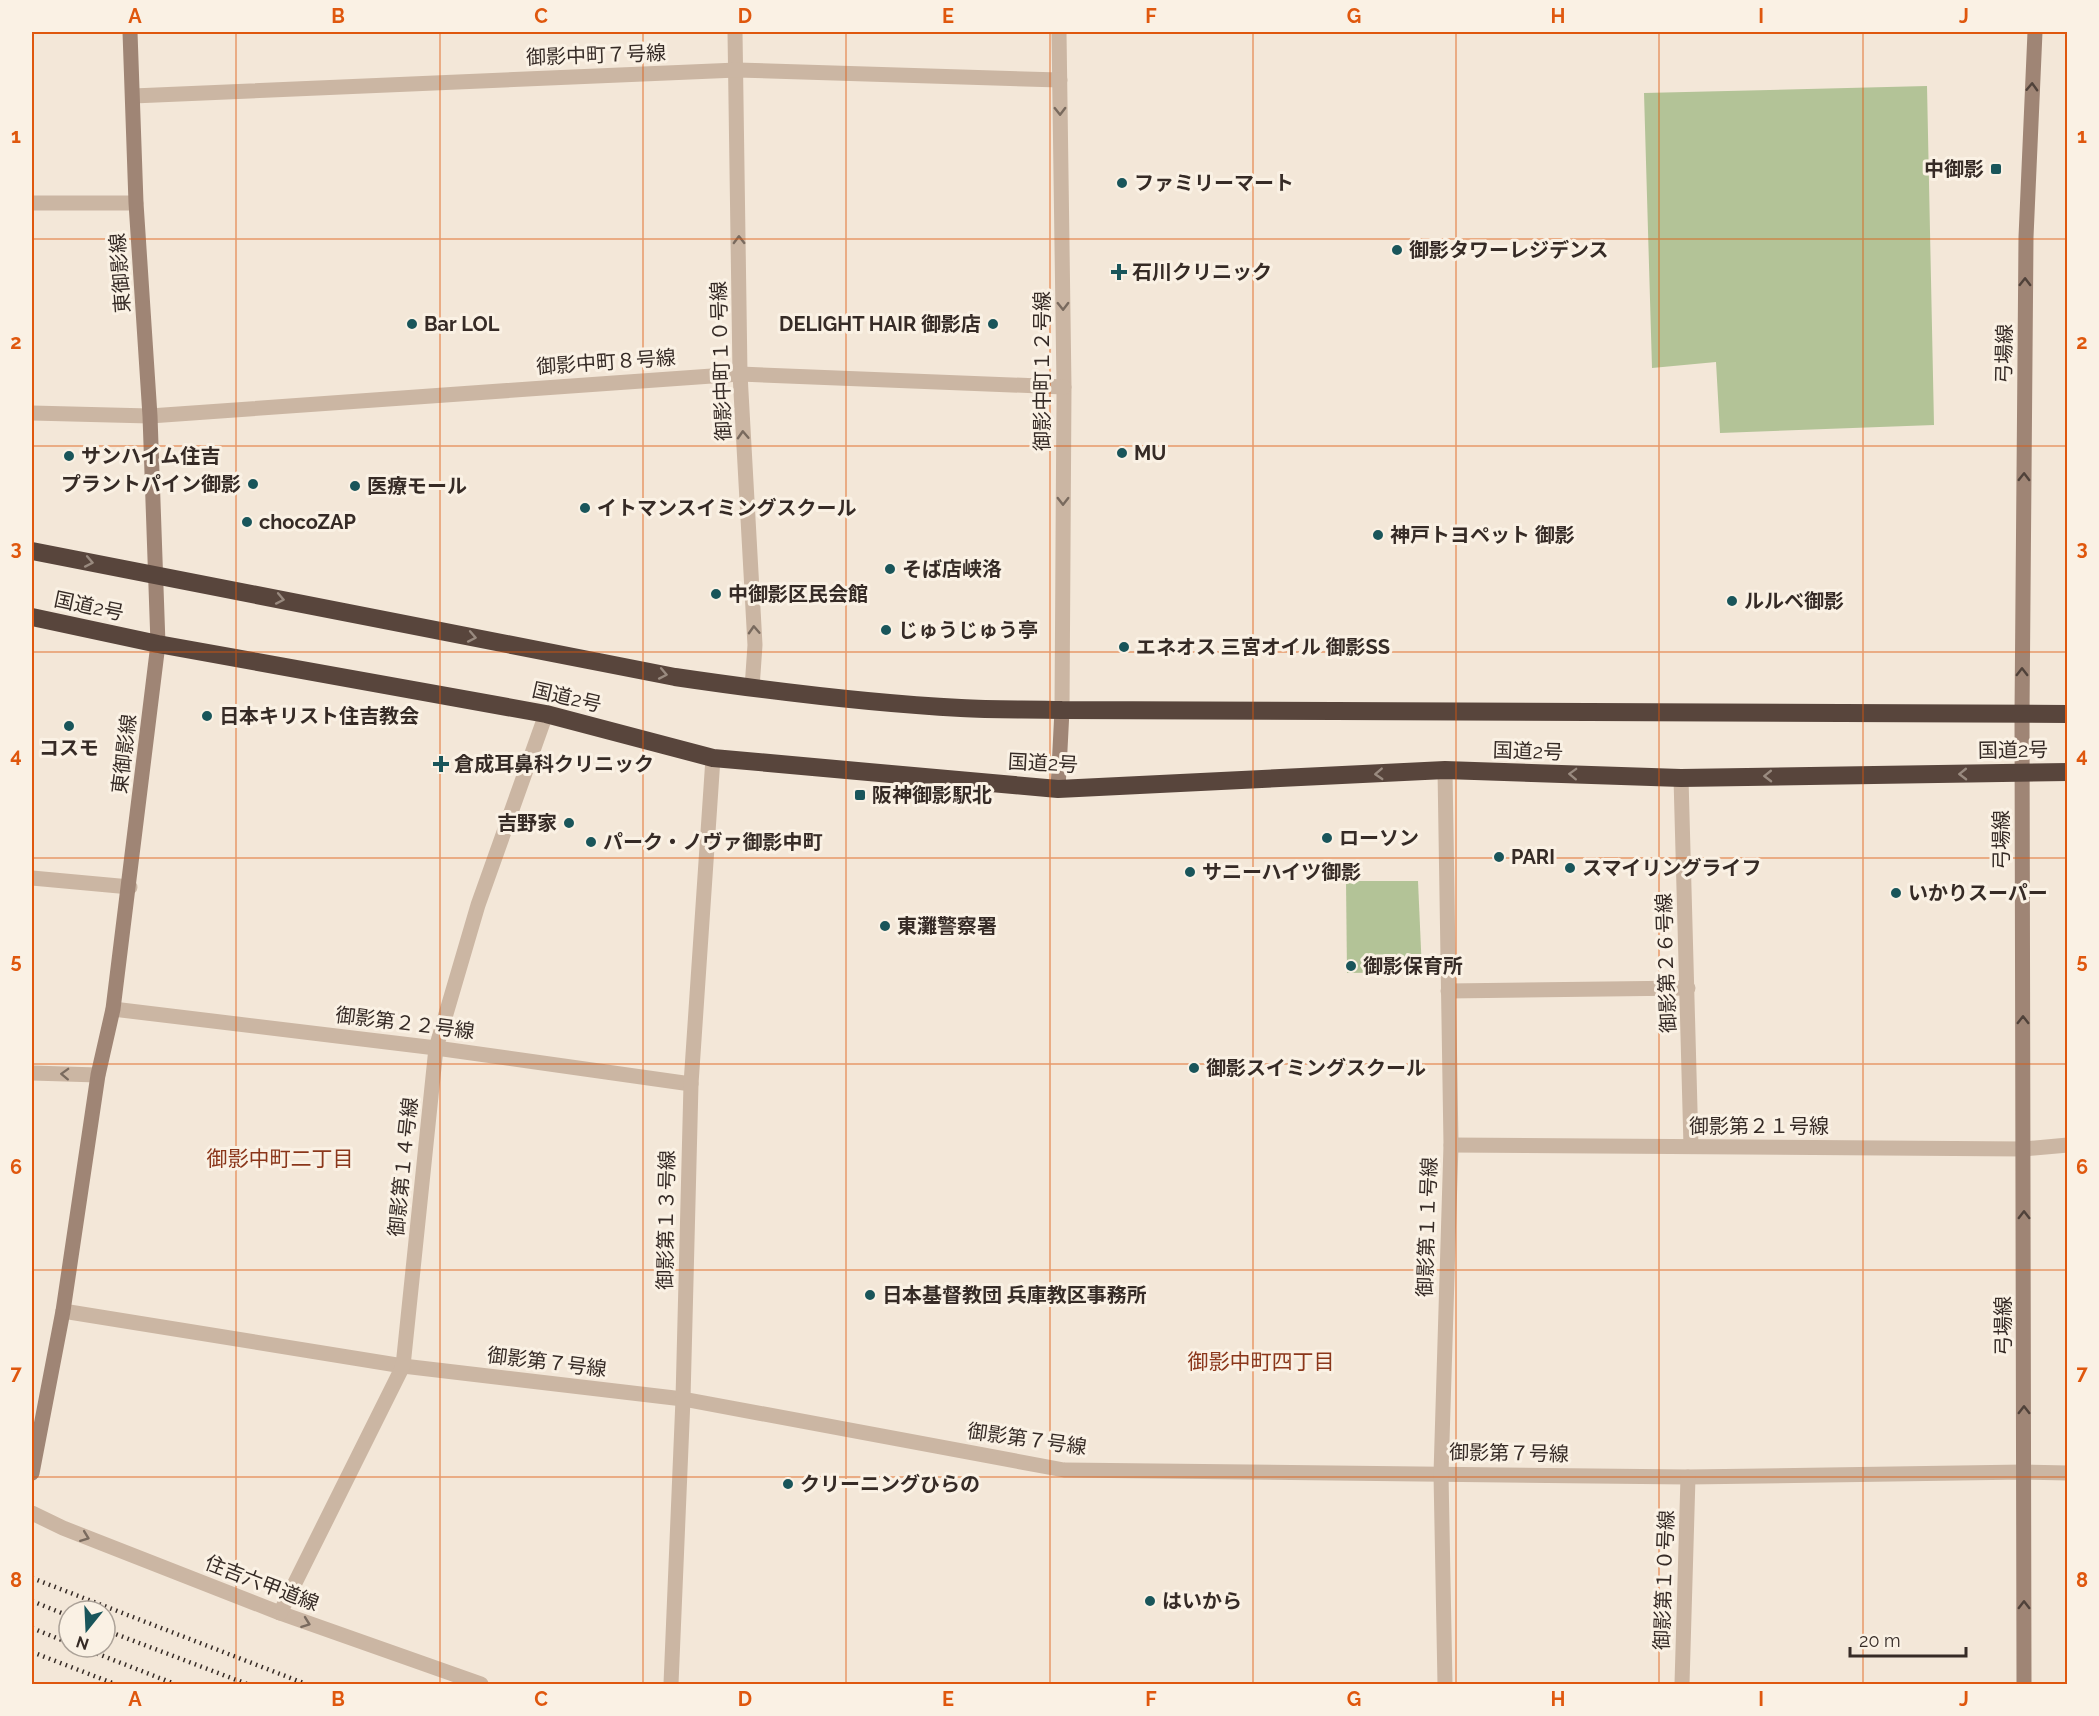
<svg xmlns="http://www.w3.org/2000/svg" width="2099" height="1716" viewBox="0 0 2099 1716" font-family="Raleway,'Noto Sans JP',sans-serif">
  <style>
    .green { fill: #b3c397 }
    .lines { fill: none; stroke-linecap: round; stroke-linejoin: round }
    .lane { stroke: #cbb6a3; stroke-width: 15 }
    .street { stroke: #cbb6a3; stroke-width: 15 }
    .secondary { stroke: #9f8575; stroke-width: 15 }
    .highway { stroke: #58453c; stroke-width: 18 }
    .rail { stroke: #362b26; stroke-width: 4.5; stroke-dasharray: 1.5 4.5; stroke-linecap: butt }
    .oneway { stroke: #50423a }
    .oneway2 { stroke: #796a5e }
    .oneway3 { stroke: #998a7f }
    .grid { fill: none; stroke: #df570d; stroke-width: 1.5; stroke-opacity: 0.55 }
    .poi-dot { fill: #19555a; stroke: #faf1e4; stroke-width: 2 }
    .labels { text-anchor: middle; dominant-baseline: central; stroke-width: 6; stroke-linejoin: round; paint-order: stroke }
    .street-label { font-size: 20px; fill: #362b26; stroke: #faf1e4 }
    .poi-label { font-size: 20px; font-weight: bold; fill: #362b26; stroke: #faf1e4; text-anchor: start }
    .neighbourhood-label { font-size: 21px; fill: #8a361a; stroke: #faf1e4 }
    .neatline { fill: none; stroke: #df570d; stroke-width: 2 }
    .grid-label { font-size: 20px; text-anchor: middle; font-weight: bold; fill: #df570d }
  </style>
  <rect width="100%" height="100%" fill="#f3e7d8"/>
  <g class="green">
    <path d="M1927 86 1934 425 1720 433 1716 362 1652 368 1644 93Z"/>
    <path d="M1346 881H1418L1422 972 1347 973Z"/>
  </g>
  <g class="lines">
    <g class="lane">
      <path d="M32 878 130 887"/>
      <path d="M1448 991 1688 988"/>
    </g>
    <g class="street">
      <path d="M735 32 740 374 755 645 752 688"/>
      <path d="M1059 32 1064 387 1062 710"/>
      <path d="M133 96 737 70 1060 80"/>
      <path d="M32 203H136"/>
      <path d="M32 413 150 416 740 374 1064 387"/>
      <path d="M1681 778 1691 1146"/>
      <path d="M113 1009 436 1048 691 1084"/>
      <path d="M32 1073 98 1075"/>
      <path d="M1451 1145 2024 1149 2068 1145"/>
      <path d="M63 1311 403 1366 683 1399 1064 1470 1688 1477 2024 1472 2068 1473"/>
      <path d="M32 1513 63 1528 280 1613 481 1684"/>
      <path d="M280 1613 403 1366 436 1048 478 905 546 714"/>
      <path d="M671 1684 683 1399 691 1084 713 758"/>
      <path d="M1445 1684 1441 1474 1451 1145 1445 770"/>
      <path d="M1682 1684 1688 1477"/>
    </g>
    <g class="secondary">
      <path d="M1058 789 1062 710"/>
      <path d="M32 1473 63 1311 98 1075 113 1009 158 644 150 416 136 203 130 32"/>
      <path d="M2024 1684 2022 715 2026 237 2035 32"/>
    </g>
    <g class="highway">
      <path d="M32 551 675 677C770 691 865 703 961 708 995 710 1028 709 1062 710L2068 714"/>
      <path d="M32 617 158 644 546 714 713 758 1058 789 1445 770 1681 778 2068 772"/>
    </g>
    <g class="rail">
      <path d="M32 1578 306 1684"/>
      <path d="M32 1601 69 1616"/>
      <path d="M32 1628 69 1643"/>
      <path d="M105 1630 247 1684"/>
      <path d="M80 1647 175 1684"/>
      <path d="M32 1652 115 1684"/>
    </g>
  </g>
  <defs><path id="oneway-chevron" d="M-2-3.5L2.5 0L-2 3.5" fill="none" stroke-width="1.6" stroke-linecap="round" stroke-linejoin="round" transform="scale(1.5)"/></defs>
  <g class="oneway">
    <use href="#oneway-chevron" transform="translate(2032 87) rotate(-88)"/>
    <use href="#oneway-chevron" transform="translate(2025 282) rotate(-89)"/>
    <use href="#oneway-chevron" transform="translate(2024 477) rotate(-89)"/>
    <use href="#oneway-chevron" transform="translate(2022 672) rotate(-90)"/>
    <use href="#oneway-chevron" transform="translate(2023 1020) rotate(-90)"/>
    <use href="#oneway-chevron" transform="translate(2024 1215) rotate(-90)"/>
    <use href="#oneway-chevron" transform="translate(2024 1410) rotate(-90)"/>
    <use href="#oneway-chevron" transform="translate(2024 1605) rotate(-90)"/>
  </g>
  <g class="oneway2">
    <use href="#oneway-chevron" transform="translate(1060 111) rotate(89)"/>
    <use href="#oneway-chevron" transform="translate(739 240) rotate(-91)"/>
    <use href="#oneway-chevron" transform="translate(1063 306) rotate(89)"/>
    <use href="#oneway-chevron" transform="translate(743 435) rotate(-93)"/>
    <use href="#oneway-chevron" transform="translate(1063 501) rotate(90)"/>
    <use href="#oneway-chevron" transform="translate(754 630) rotate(-93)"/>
    <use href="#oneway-chevron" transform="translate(65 1074) rotate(-178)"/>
    <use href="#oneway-chevron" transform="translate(85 1537) rotate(21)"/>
    <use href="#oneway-chevron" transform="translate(306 1623) rotate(20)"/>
  </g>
  <g class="oneway3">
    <use href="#oneway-chevron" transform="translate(89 562) rotate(11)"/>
    <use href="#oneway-chevron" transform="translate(280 599) rotate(11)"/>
    <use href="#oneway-chevron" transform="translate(472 637) rotate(11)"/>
    <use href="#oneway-chevron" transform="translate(663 674) rotate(11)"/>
    <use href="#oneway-chevron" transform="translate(1379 774) rotate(177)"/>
    <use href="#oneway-chevron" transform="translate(1573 774) rotate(-178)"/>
    <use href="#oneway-chevron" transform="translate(1963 774) rotate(179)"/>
    <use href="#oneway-chevron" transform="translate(1768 776) rotate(179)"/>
  </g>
  <path class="grid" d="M236 32V1684M440 32V1684M643 32V1684M846 32V1684M1050 32V1684M1253 32V1684M1456 32V1684M1659 32V1684M1863 32V1684M32 239H2068M32 446H2068M32 652H2068M32 858H2068M32 1064H2068M32 1270H2068M32 1477H2068"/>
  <g class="poi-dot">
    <rect x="1990" y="163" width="12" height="12" rx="3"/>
    <circle cx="1122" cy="183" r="6"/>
    <circle cx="1397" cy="250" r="6"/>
    <path d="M1116 263h6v6h6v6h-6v6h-6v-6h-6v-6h6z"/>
    <circle cx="412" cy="324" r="6"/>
    <circle cx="993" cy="324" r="6"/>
    <circle cx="1122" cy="453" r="6"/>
    <circle cx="69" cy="456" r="6"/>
    <circle cx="253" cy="484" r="6"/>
    <circle cx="355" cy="486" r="6"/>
    <circle cx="585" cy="508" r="6"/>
    <circle cx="247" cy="522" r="6"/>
    <circle cx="1378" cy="535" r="6"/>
    <circle cx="890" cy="569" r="6"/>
    <circle cx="716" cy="594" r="6"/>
    <circle cx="1732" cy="601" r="6"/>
    <circle cx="886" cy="630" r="6"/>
    <circle cx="1124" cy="647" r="6"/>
    <circle cx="207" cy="716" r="6"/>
    <circle cx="69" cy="726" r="6"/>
    <path d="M438 755h6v6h6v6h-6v6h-6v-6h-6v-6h6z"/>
    <rect x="854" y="789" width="12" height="12" rx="3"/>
    <circle cx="569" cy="823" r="6"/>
    <circle cx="1327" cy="838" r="6"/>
    <circle cx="591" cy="842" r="6"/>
    <circle cx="1499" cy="857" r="6"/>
    <circle cx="1570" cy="868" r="6"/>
    <circle cx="1190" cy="872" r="6"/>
    <circle cx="1896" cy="893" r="6"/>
    <circle cx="885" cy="926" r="6"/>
    <circle cx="1351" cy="966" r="6"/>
    <circle cx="1194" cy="1068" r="6"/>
    <circle cx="870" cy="1295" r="6"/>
    <circle cx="788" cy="1484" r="6"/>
    <circle cx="1150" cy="1601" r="6"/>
  </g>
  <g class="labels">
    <g class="street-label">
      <text transform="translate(596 55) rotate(-2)">御影中町７号線</text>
      <text transform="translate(120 273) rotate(-94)">東御影線</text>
      <text transform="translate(2004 354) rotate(-89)">弓場線</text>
      <text transform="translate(721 361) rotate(-92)">御影中町１０号線</text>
      <text transform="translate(606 362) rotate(-4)">御影中町８号線</text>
      <text transform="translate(1042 371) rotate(-90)">御影中町１２号線</text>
      <text transform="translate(89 606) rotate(12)">国道2号</text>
      <text transform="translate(567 697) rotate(13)">国道2号</text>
      <text transform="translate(2013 750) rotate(-1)">国道2号</text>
      <text transform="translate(1528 751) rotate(2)">国道2号</text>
      <text transform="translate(124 754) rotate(-83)">東御影線</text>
      <text transform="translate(1043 763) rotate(3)">国道2号</text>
      <text transform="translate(2001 840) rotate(-90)">弓場線</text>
      <text transform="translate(1666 963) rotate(-92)">御影第２６号線</text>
      <text transform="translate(405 1023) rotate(7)">御影第２２号線</text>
      <text x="1759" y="1126">御影第２１号線</text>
      <text transform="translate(403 1167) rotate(-84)">御影第１４号線</text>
      <text transform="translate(666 1220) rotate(-89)">御影第１３号線</text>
      <text transform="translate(1427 1227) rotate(-88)">御影第１１号線</text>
      <text transform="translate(2003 1326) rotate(-90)">弓場線</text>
      <text transform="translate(547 1362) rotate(7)">御影第７号線</text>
      <text transform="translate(1027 1439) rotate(8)">御影第７号線</text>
      <text transform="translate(1509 1453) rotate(1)">御影第７号線</text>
      <text transform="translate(1664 1580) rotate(-88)">御影第１０号線</text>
      <text transform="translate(262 1583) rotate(21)">住吉六甲道線</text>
    </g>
    <g class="poi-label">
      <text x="1984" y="169" text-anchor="end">中御影</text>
      <text x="1134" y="183">ファミリーマート</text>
      <text x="1409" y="250">御影タワーレジデンス</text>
      <text x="1132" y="272">石川クリニック</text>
      <text x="424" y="324">Bar LOL</text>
      <text x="981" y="324" text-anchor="end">DELIGHT HAIR 御影店</text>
      <text x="1134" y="453">MU</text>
      <text x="81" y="456">サンハイム住吉</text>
      <text x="241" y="484" text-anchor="end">プラントパイン御影</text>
      <text x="367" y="486">医療モール</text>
      <text x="597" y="508">イトマンスイミングスクール</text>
      <text x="259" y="522">chocoZAP</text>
      <text x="1390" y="535">神戸トヨペット 御影</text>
      <text x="902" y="569">そば店峡洛</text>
      <text x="728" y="594">中御影区民会館</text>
      <text x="1744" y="601">ルルベ御影</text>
      <text x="898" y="630">じゅうじゅう亭</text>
      <text x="1136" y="647">エネオス 三宮オイル 御影SS</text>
      <text x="219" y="716">日本キリスト住吉教会</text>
      <text x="69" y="748" text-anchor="middle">コスモ</text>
      <text x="454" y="764">倉成耳鼻科クリニック</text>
      <text x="872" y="795">阪神御影駅北</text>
      <text x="557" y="823" text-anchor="end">吉野家</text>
      <text x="1339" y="838">ローソン</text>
      <text x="603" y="842">パーク・ノヴァ御影中町</text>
      <text x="1511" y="857">PARI</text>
      <text x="1582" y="868">スマイリングライフ</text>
      <text x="1202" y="872">サニーハイツ御影</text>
      <text x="1908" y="893">いかりスーパー</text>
      <text x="897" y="926">東灘警察署</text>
      <text x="1363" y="966">御影保育所</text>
      <text x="1206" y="1068">御影スイミングスクール</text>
      <text x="882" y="1295">日本基督教団 兵庫教区事務所</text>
      <text x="800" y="1484">クリーニングひらの</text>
      <text x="1162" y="1601">はいから</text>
    </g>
    <g class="neighbourhood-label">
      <text x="280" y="1158">御影中町二丁目</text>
      <text x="1261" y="1361">御影中町四丁目</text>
    </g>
  </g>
  <rect width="2099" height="1716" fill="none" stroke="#faf1e4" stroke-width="66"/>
  <g transform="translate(87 1629) rotate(198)"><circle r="28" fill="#faf1e4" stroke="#aca298" stroke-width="1.5"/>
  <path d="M0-4.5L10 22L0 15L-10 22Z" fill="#19555a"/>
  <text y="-9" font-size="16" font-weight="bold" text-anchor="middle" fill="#362b26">N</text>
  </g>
  <path d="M1850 1647v9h116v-9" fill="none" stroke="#362b26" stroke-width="3"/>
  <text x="1859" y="1647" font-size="18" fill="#362b26" stroke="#faf1e4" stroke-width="4.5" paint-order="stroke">20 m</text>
  <rect x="33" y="33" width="2033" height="1650" class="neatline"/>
  <g class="grid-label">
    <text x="135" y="23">A</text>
    <text x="338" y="23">B</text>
    <text x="541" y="23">C</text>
    <text x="745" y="23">D</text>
    <text x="948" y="23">E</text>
    <text x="1151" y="23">F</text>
    <text x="1354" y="23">G</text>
    <text x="1558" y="23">H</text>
    <text x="1761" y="23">I</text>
    <text x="1964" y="23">J</text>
    <text x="16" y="143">1</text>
    <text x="2082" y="143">1</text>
    <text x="16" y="349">2</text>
    <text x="2082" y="349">2</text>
    <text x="16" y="555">3</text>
    <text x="2082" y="555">3</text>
    <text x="16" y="762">4</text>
    <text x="2082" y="762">4</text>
    <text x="16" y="968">5</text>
    <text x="2082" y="968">5</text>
    <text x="16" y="1174">6</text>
    <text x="2082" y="1174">6</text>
    <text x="16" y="1380">7</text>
    <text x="2082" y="1380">7</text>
    <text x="16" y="1587">8</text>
    <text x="2082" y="1587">8</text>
    <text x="135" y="1706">A</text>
    <text x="338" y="1706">B</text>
    <text x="541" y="1706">C</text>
    <text x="745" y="1706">D</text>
    <text x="948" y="1706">E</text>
    <text x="1151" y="1706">F</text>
    <text x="1354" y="1706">G</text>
    <text x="1558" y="1706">H</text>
    <text x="1761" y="1706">I</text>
    <text x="1964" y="1706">J</text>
  </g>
</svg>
